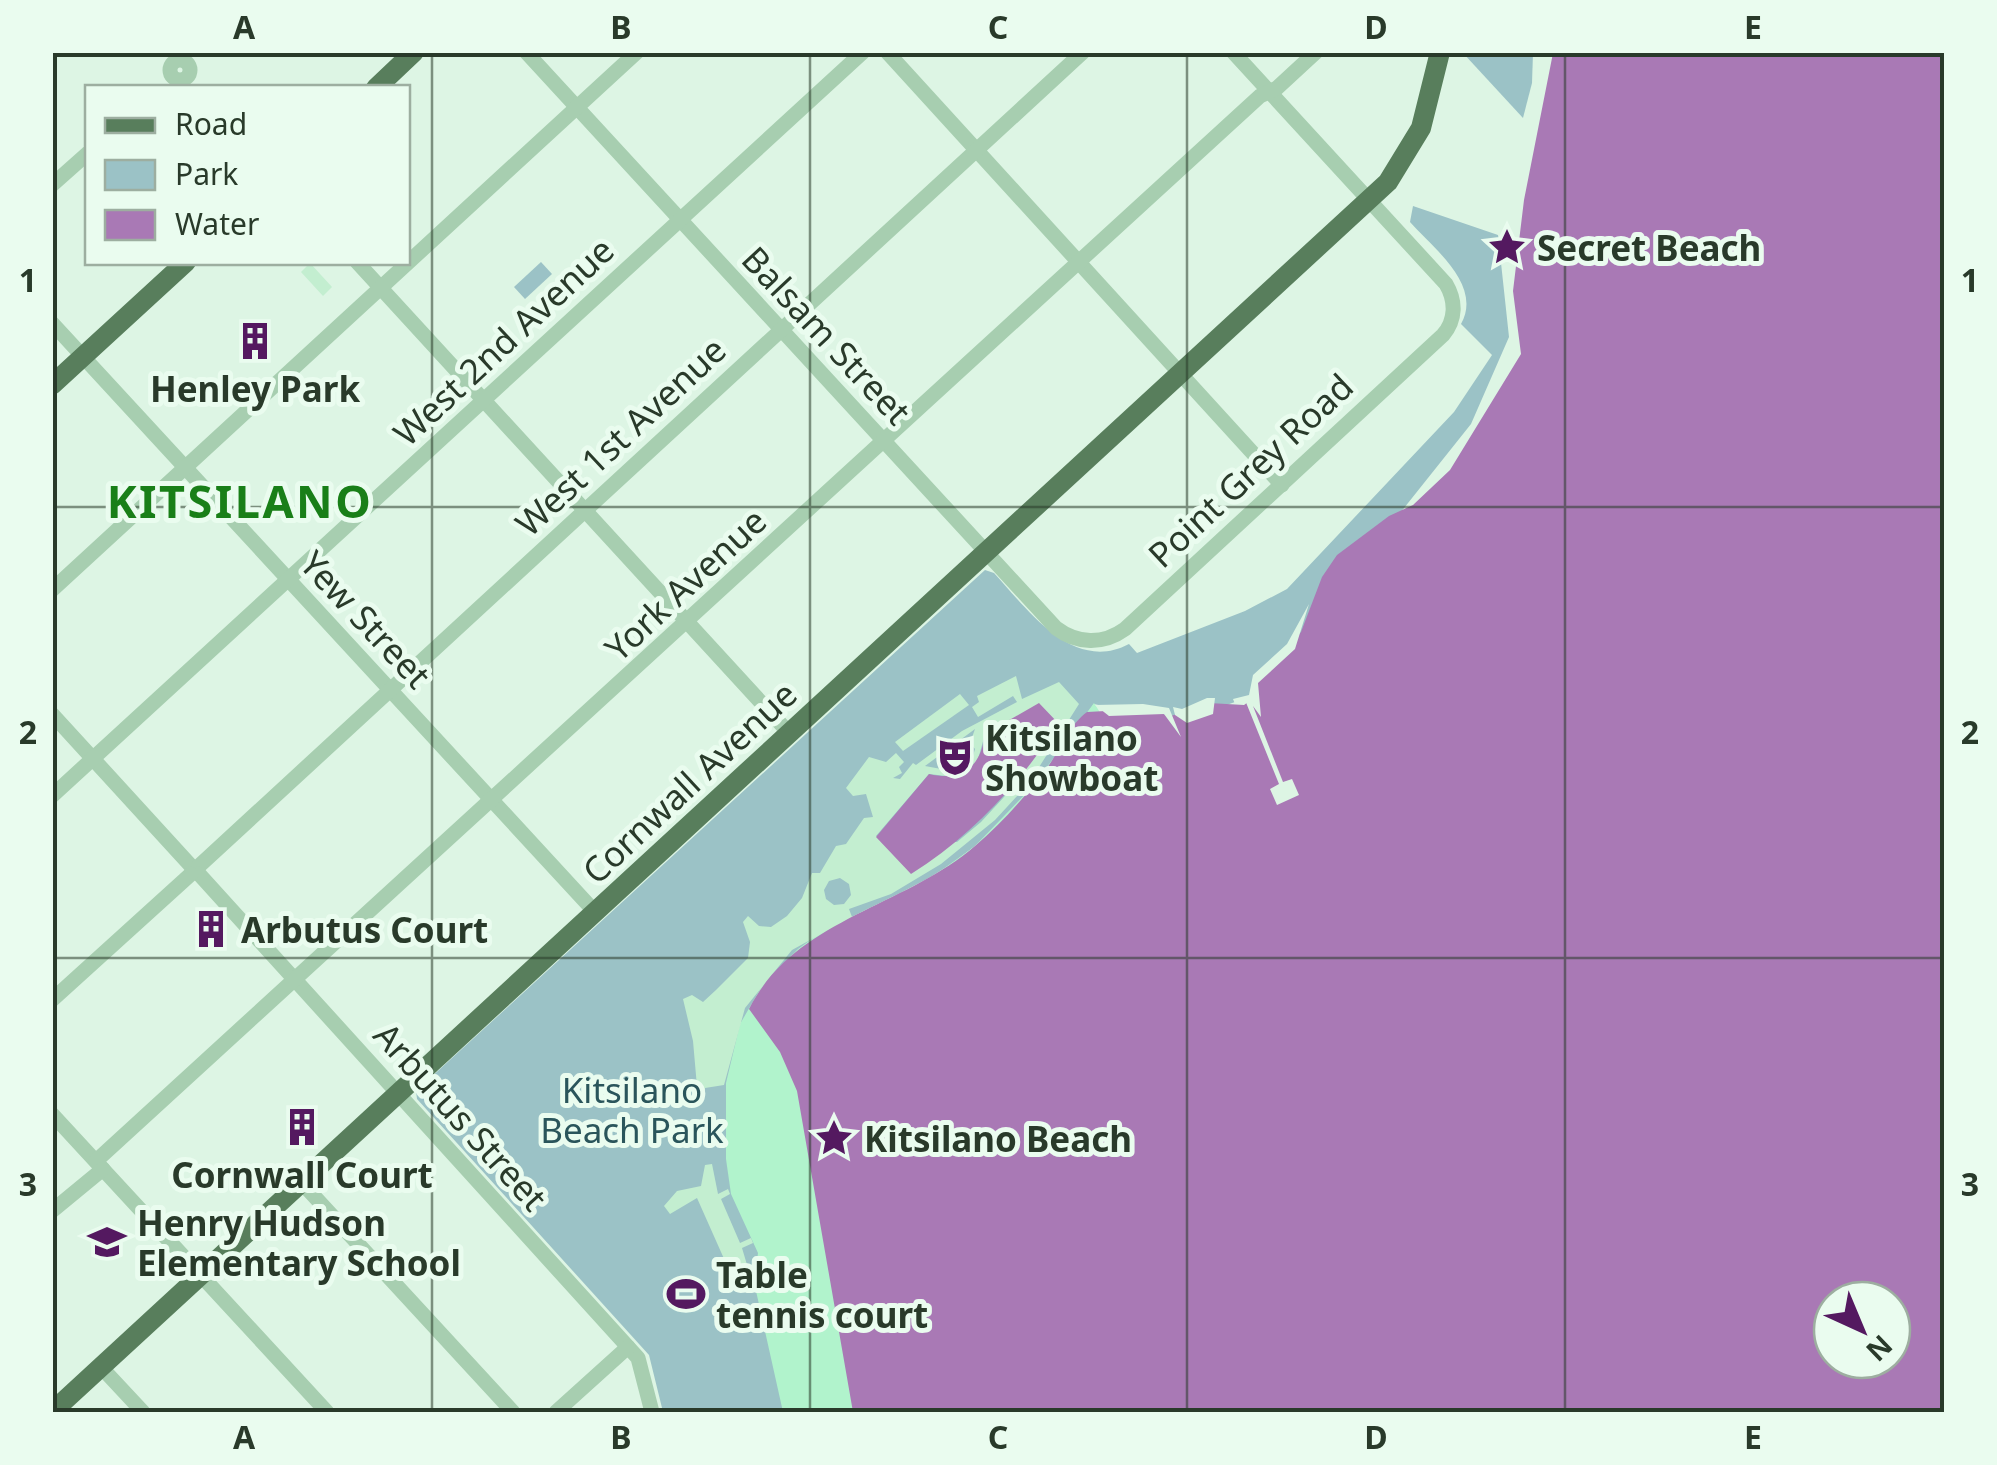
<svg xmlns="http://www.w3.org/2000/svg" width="1997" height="1465" viewBox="0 0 1997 1465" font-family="'Noto Sans',sans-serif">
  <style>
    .green { fill: #9bc2c6 }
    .sand { fill: #b1f3cc }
    .plaza { fill: #c3eed0; fill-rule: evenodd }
    .water { fill: #a979b5; fill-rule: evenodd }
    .pier { fill: #ddf5e4 }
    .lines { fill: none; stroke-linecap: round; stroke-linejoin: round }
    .minor { stroke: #a7ceb0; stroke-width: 15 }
    .major { stroke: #587e5c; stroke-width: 20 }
    .grid { fill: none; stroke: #293a2a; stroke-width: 2.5; stroke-opacity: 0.55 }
    .labels { text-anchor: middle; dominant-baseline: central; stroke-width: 10; stroke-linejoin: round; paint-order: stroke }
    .poi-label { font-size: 35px; font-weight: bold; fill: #293a2a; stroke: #eafcef; text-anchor: start }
    .street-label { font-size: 35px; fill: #293a2a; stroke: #eafcef }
    .park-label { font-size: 35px; fill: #2a555b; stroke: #eafcef }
    .district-label { font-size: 45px; font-weight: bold; letter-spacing: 2.5px; fill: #197f18; stroke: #eafcef }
    .neatline { fill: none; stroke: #293a2a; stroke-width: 4 }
    .grid-label { font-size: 32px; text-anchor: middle; font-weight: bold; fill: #293a2a }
  </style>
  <rect width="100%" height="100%" fill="#ddf5e4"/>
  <g class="green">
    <path d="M1463 53H1533L1532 83 1523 118Z"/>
    <path d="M1413 206 1498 235 1509 337 1471 424 1255 695 1175 723 1094 704C1053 760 1014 818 958 859 888 910 790 925 750 1010L853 1412H663L649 1355 417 1099 416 1091 985 570 994 573C1027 609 1073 674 1129 644L1137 653 1245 611 1287 589 1454 412 1492 355 1461 324C1483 285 1433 248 1410 222Z"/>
    <path d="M541 262 552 274 525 299 514 287Z"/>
  </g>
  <path class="sand" d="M1094 703 1101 714 910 1412H783L754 1282 758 1253 731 1194 726 1159V1083L740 1024 762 986 798 949 823 931 929 879 974 847 1033 786Z"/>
  <g class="plaza">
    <path d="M310 263 332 287 323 296 301 272Z"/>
    <path d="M1016 676 1022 699 1059 682 1079 704 1029 783 995 820 941 864 891 894 849 909 852 917 792 950 745 1008 724 1085 705 1088V1097L698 1098 693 1041 683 999 692 995 703 1002 716 990 748 958 750 942 743 922 748 916 759 926 771 927 787 916 802 898 812 873H820L836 846 846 844 864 818 873 817 866 794 853 796 846 788 869 757 886 762 896 753 904 762 899 767 902 773 893 778 900 779 913 763 916 765 962 731 1017 702 1013 696 978 717 972 707 979 702 977 696ZM975 729 970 743 975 749 973 756 952 771 925 766ZM985 734 1026 773 981 822 957 842 876 836 929 774 955 777 977 763ZM840 878 849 884 851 895 844 904 834 905 826 899 824 890 829 881Z"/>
    <path d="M960 694 969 705 903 751 895 742Z"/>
    <path d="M712 1164 718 1194 728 1189 730 1194 721 1199 740 1243 751 1238 753 1243 742 1248 751 1278 746 1280 730 1260 725 1261 697 1198 670 1214 664 1206 677 1191 701 1186 705 1165Z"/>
  </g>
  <g class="water">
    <path d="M1553 53H1944V1412H853L797 1091 780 1052 749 1009C794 919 903 908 975 846 1002 823 1026 796 1047 768 1060 750 1070 724 1087 712L1143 709 1171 716 1209 703 1244 705 1251 700 1253 688 1301 632 1322 577 1337 555 1389 516 1413 505 1450 470 1521 354 1513 291 1524 200ZM1832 1300H1892V1360H1832Z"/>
    <path d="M1039 703 1059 724C1018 785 974 834 911 874L876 837 929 774C962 782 981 767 985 734Z"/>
  </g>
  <g class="pier">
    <path d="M1309 604 1295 649 1258 683 1261 717 1253 706 1283 782 1292 779 1299 795 1277 805 1270 789 1279 784 1245 700 1235 704 1233 699 1249 695 1253 675 1287 644Z"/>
    <path d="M1207 698H1215L1213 714 1187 723 1175 715 1173 707 1182 709Z"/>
    <path d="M1143 704 1169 708 1181 737 1164 714 1109 716 1095 705Z"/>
  </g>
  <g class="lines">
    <g class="minor">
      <path d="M526 52 1056 628C1077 644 1103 645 1125 629L1443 335C1456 320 1456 301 1446 284L1233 52"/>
      <path d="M887 52 1282 485"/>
      <circle cx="180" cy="70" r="10"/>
      <path d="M52 185 88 153"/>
      <path d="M357 262 790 734"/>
      <path d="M52 323 595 912"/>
      <path d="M52 590 637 52"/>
      <path d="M52 714 191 866"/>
      <path d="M52 796 863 52"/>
      <path d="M199 866 1083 52"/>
      <path d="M199 874 638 1358 652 1412"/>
      <path d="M52 1000 191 874"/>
      <path d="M52 1114 327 1412"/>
      <path d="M96 1161 1260 96 1277 88 1316 52"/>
      <path d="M302 1183 513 1412"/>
      <path d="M52 1211 103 1169"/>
      <path d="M101 1367 143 1412"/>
      <path d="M556 1412 628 1347"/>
    </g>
    <g class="major">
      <path d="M376 88 414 52"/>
      <path d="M52 385 186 262"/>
      <path d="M52 1412 1388 182 1421 128 1440 52"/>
    </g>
  </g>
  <path class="grid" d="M432 52V1412M810 52V1412M1187 52V1412M1565 52V1412M52 507H1944M52 958H1944"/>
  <defs>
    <g id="sight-bare" transform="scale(3)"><path d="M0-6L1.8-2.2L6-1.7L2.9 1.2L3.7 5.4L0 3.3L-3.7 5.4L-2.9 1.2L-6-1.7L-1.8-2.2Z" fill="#541960" stroke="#eafcef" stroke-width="2.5" paint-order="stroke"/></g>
    <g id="building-bare" transform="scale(3)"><path d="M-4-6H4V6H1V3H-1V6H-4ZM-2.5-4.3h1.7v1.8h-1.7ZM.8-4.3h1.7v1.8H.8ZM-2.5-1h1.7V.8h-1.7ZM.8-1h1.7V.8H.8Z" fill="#541960" stroke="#eafcef" stroke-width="2.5" paint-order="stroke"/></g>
    <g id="theatre-bare" transform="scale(3)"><path d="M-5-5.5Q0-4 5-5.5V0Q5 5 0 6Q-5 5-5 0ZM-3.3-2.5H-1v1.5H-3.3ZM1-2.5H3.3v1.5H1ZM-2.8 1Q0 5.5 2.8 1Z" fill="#541960" stroke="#eafcef" stroke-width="2.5" paint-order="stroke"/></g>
    <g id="school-bare" transform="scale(3)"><path d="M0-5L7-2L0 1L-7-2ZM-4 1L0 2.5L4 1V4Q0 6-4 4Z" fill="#541960" stroke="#eafcef" stroke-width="2.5" paint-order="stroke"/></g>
    <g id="stadium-bare" transform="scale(3)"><path d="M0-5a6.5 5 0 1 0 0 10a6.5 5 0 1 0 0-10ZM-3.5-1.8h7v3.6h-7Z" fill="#541960" stroke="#eafcef" stroke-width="2.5" paint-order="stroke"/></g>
  </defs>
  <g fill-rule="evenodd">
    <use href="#sight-bare" x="1507" y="247"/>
    <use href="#building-bare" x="255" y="341"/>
    <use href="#theatre-bare" x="955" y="757"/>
    <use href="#building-bare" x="211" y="929"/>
    <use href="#building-bare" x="302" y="1127"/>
    <use href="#sight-bare" x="834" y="1138"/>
    <use href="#school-bare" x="107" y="1242"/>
    <use href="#stadium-bare" x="686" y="1294"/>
  </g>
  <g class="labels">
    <g class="poi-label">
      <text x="1537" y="247">Secret Beach</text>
      <text x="255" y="388" text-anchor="middle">Henley Park</text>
      <text x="985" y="737">Kitsilano<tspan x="985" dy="40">Showboat</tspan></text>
      <text x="241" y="929">Arbutus Court</text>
      <text x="864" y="1138">Kitsilano Beach</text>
      <text x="302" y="1174" text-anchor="middle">Cornwall Court</text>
      <text x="137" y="1222">Henry Hudson<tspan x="137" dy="40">Elementary School</tspan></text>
      <text x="716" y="1274">Table<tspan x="716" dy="40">tennis court</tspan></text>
    </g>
    <g class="street-label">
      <text transform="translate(827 335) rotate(47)">Balsam Street</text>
      <text transform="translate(503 341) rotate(-43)">West 2nd Avenue</text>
      <text transform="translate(620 436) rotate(-43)">West 1st Avenue</text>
      <text transform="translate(1250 470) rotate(-43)">Point Grey Road</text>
      <text transform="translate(685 584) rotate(-43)">York Avenue</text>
      <text transform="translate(366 619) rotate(47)">Yew Street</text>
      <text transform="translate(689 782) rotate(-43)">Cornwall Avenue</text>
      <text transform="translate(461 1116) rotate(48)">Arbutus Street</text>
    </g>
    <g class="park-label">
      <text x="632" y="1089">Kitsilano<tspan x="632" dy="40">Beach Park</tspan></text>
    </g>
    <g class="district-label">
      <text x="240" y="500">KITSILANO</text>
    </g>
  </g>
  <rect width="1997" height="1465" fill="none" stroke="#eafcef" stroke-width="110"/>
  <rect x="85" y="85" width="325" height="180" fill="#eafcef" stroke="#9daea0" stroke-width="2.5"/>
  <rect x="105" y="118" width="50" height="15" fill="#587e5c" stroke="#9daea0" stroke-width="2.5"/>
  <text x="175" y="135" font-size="30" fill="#293a2a">Road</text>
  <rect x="105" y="160" width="50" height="30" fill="#9bc2c6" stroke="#9daea0" stroke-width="2.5"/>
  <text x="175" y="185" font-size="30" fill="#293a2a">Park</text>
  <rect x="105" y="210" width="50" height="30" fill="#a979b5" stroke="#9daea0" stroke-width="2.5"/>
  <text x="175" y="235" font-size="30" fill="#293a2a">Water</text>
  <g transform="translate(1862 1330) rotate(136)"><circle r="48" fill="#eafcef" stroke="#9daea0" stroke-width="2.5"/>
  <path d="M0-8L18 38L0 25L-18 38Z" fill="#541960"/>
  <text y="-15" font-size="28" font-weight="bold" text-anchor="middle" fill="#293a2a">N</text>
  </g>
  <rect x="55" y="55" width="1887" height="1355" class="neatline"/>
  <g class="grid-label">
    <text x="244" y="39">A</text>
    <text x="621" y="39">B</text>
    <text x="998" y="39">C</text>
    <text x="1376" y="39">D</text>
    <text x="1753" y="39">E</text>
    <text x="28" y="292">1</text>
    <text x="1970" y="292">1</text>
    <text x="28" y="744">2</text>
    <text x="1970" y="744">2</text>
    <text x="28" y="1196">3</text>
    <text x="1970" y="1196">3</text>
    <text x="244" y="1449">A</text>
    <text x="621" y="1449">B</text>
    <text x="998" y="1449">C</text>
    <text x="1376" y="1449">D</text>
    <text x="1753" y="1449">E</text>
  </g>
</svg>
